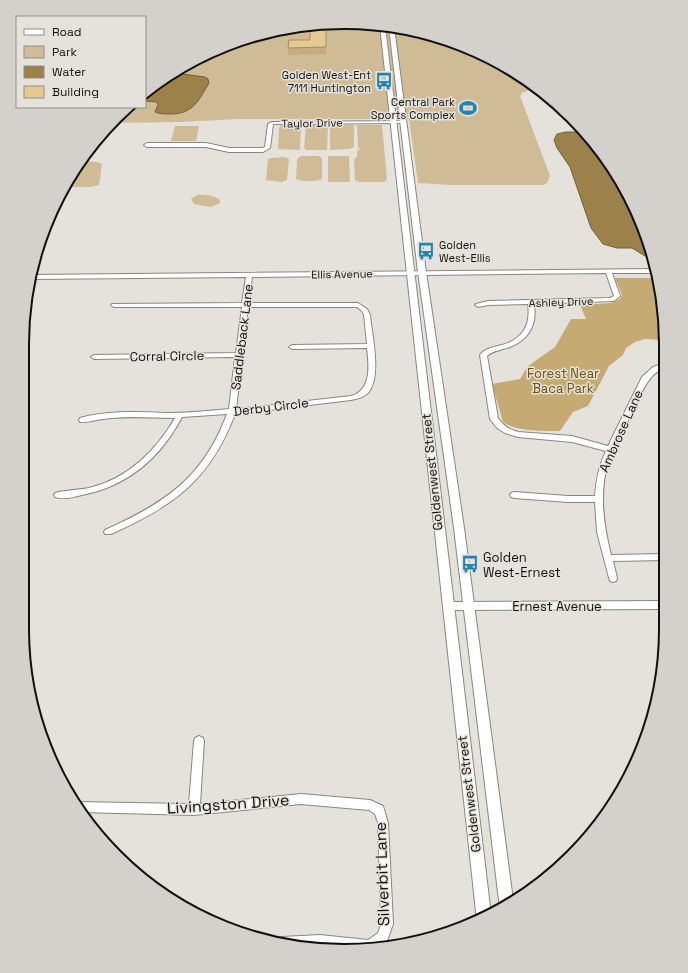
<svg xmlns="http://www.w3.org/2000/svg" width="688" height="973" viewBox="0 0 688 973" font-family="'Space Grotesk',sans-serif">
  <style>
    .green { fill: #cfbc97 }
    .forest { fill: #c6aa73 }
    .water { fill: #9c814b; stroke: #725f39 }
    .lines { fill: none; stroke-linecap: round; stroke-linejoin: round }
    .minor-casing { stroke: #898681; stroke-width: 2 }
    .major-casing { stroke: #898681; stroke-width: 2 }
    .minor { fill: #fff; fill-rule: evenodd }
    .major { fill: #fff; fill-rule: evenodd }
    .wall { fill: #c6ad7d }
    .building { fill: #e6c991; stroke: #a18d66 }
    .labels { text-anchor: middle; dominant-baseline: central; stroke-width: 3; stroke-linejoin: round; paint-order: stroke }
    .far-poi-label { font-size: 11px; fill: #11100e; stroke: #e5e2dc; text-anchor: end }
    .far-street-label { font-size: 11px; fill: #11100e; stroke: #e5e2dc }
    .street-label { font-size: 13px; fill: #11100e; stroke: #e5e2dc }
    .park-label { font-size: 13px; fill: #6d500c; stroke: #e5e2dc }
    .poi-label { font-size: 13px; fill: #11100e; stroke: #e5e2dc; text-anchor: start }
    .near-street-label { font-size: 16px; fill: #11100e; stroke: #e5e2dc }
    .rim { fill: none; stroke: #11100e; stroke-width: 2 }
  </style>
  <rect width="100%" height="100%" fill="#e5e2dc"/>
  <g class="green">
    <path d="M365 23 427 33 486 55 540 88 541 89H531L522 93 520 96 550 176 547 183 543 185H449L418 183 409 119H239L180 122 114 123 127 107H145V92L183 65 240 39 302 25Z"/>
    <path d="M282 125H301L300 150 278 149 279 127Z"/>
    <path d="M306 125H328L327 150H307L304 148Z"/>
    <path d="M330 125H354V147L349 149 330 150Z"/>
    <path d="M357 125H382L387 179 385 182H359L355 180 354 159 357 157V151L360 149 358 147Z"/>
    <path d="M175 126H199L196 141H171Z"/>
    <path d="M301 156H319L322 158V179C315 182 303 182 296 179L297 159Z"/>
    <path d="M328 156H349L350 182H328Z"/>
    <path d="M285 157 289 159 287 180 281 182 266 180 268 159 271 158Z"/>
    <path d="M83 161 97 162 102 164 99 185 91 187H64L65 183Z"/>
    <path d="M197 195C204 194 214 195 220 200V203L211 207 194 204 191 199Z"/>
  </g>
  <path class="forest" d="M615 278H656L663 302V340L645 339 635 342 626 348 623 355 609 366 588 406 573 412 560 431C545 431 516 432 503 422L492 384 520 379 528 366 555 347 571 319H586L580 305 611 303 620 299 622 295Z"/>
  <g class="water">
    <path d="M182 74 205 77 208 79 209 83C199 100 193 114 171 114 166 114 160 114 155 112L158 105 157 102 145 101V92L169 75Z"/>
    <path d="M566 132H586L633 202 643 235 640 240 647 248 649 255 645 256 632 248H617L603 244 591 228 570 167 557 148 554 140 557 134Z"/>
  </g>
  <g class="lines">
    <g class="minor-casing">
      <g id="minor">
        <path d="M404 121H406V123L273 124 270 148 263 152H229L206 147H147L144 145 147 143H206L229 148H262L265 147 268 124 272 122Z"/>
        <path d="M653 269 654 273H612L620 296 614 301 534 304C537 324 530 339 510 347 502 350 494 350 487 356L498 418C503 426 509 429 518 432L572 436 608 446 642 377 653 367 664 363V368C647 375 642 393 634 409 625 427 612 448 607 467 599 495 604 527 611 555L665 554V560L613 561 617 578 616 581 613 582 610 581 609 578 597 532 595 502H568L514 498 511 497 510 495 511 493 514 492 568 496H595C596 480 599 466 606 451L572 442 518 437 505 433 497 428 490 419 480 355C485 348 494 347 502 345 523 339 531 325 528 304L488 305 478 307 475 305 476 304 488 301 610 298 614 296 606 273 252 277 249 303H358L367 309 370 315C372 335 382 377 368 393 364 397 357 399 351 400L235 414C210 480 174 506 111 534H105L104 532 105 530C165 503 203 478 227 414L182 417C161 457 128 486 82 495 74 497 63 500 55 497L54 495 55 493C66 490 78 490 89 488 127 479 156 451 175 418 154 418 133 416 112 418 103 418 88 423 80 422L79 420 80 418C109 410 138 412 167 413 187 413 208 411 229 409L235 357 94 359 91 357 94 355 236 353 242 307H114L111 305 112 304 242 303 246 277 30 279V275ZM248 307H357L362 311 364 315 367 344 292 345 289 347 292 349 367 348C369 365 372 390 351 396L236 409Z"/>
        <path d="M665 601V609L448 610 445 609 443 606 445 603 448 602Z"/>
        <path d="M199 736 203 738 204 741 200 804 301 794 370 800 383 806 388 823 393 924 387 941 376 948 320 947 301 948 277 941 278 939 282 937 320 935 368 940 378 933 381 924 378 823 375 814 369 810 301 804 194 815 80 812 74 803 76 802 189 804 194 741 195 738Z"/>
      </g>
    </g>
    <g class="major-casing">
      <g id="major">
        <path d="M380 25 385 26 491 915 477 921Z"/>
        <path d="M389 27H394L426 272 464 528 513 900 500 909 454 528 418 272Z"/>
      </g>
    </g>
    <use href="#minor" class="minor"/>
    <use href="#major" class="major"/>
  </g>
  <path class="wall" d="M326 28V54L288 55V48L310 40Z"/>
  <path class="building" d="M310 28H326V47L288 48 289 40H310Z"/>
  <defs>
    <g id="bus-bare" transform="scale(1.38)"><path d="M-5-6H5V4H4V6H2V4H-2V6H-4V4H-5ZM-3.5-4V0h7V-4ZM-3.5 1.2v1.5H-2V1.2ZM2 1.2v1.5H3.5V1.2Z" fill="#2484b0" stroke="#e5e2dc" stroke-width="2.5" paint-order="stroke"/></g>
    <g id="stadium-bare" transform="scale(1.38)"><path d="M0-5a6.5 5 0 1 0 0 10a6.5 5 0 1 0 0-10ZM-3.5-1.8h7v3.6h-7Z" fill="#2484b0" stroke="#e5e2dc" stroke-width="2.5" paint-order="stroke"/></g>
  </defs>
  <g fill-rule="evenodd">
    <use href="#bus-bare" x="384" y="81"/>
    <use href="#stadium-bare" x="468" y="108"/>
    <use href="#bus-bare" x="426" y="251"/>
    <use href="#bus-bare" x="470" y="564"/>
  </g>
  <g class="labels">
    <g class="far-poi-label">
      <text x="371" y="75">Golden West-Ent<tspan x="371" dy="13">7111 Huntington</tspan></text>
      <text x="455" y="102">Central Park<tspan x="455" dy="13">Sports Complex</tspan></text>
      <text x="439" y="245" text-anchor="start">Golden<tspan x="439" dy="13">West-Ellis</tspan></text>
    </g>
    <g class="far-street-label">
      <text transform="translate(312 123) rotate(-1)">Taylor Drive</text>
      <text transform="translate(342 274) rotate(-1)">Ellis Avenue</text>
      <text transform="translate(561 302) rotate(-2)">Ashley Drive</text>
    </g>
    <g class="street-label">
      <text transform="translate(242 337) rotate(-83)">Saddleback Lane</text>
      <text transform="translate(167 356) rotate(-1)">Corral Circle</text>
      <text transform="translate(271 407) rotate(-7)">Derby Circle</text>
      <text transform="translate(621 431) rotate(-66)">Ambrose Lane</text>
      <text transform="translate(432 472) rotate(-96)">Goldenwest Street</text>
      <text x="557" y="606">Ernest Avenue</text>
      <text transform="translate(469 794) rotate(-97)">Goldenwest Street</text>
    </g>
    <g class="park-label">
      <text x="563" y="373">Forest Near<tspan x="563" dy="15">Baca Park</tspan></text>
    </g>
    <g class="poi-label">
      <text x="483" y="557">Golden<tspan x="483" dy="15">West-Ernest</tspan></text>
    </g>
    <g class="near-street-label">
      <text transform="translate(228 804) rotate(-4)">Livingston Drive</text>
      <text transform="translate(382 874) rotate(-92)">Silverbit Lane</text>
    </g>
  </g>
  <path d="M0 0H688V973H0ZM344 29H344A315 315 0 0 1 659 344V629A315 315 0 0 1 344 944H344A315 315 0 0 1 29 629V344A315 315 0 0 1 344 29Z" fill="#d4d1cc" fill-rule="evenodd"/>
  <path class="rim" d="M344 29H344A315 315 0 0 1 659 344V629A315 315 0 0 1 344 944H344A315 315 0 0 1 29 629V344A315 315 0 0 1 344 29Z"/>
  <rect x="16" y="16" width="130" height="92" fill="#e5e2dc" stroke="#908e8a"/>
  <rect x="24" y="29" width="20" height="6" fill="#ffffff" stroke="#908e8a"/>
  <text x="52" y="36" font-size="12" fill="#11100e">Road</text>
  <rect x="24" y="46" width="20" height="12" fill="#cfbc97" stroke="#908e8a"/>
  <text x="52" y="56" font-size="12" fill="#11100e">Park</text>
  <rect x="24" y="66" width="20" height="12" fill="#9c814b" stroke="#908e8a"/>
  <text x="52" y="76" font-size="12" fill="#11100e">Water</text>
  <rect x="24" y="86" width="20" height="12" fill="#e6c991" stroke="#908e8a"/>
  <text x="52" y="96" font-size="12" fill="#11100e">Building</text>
</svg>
